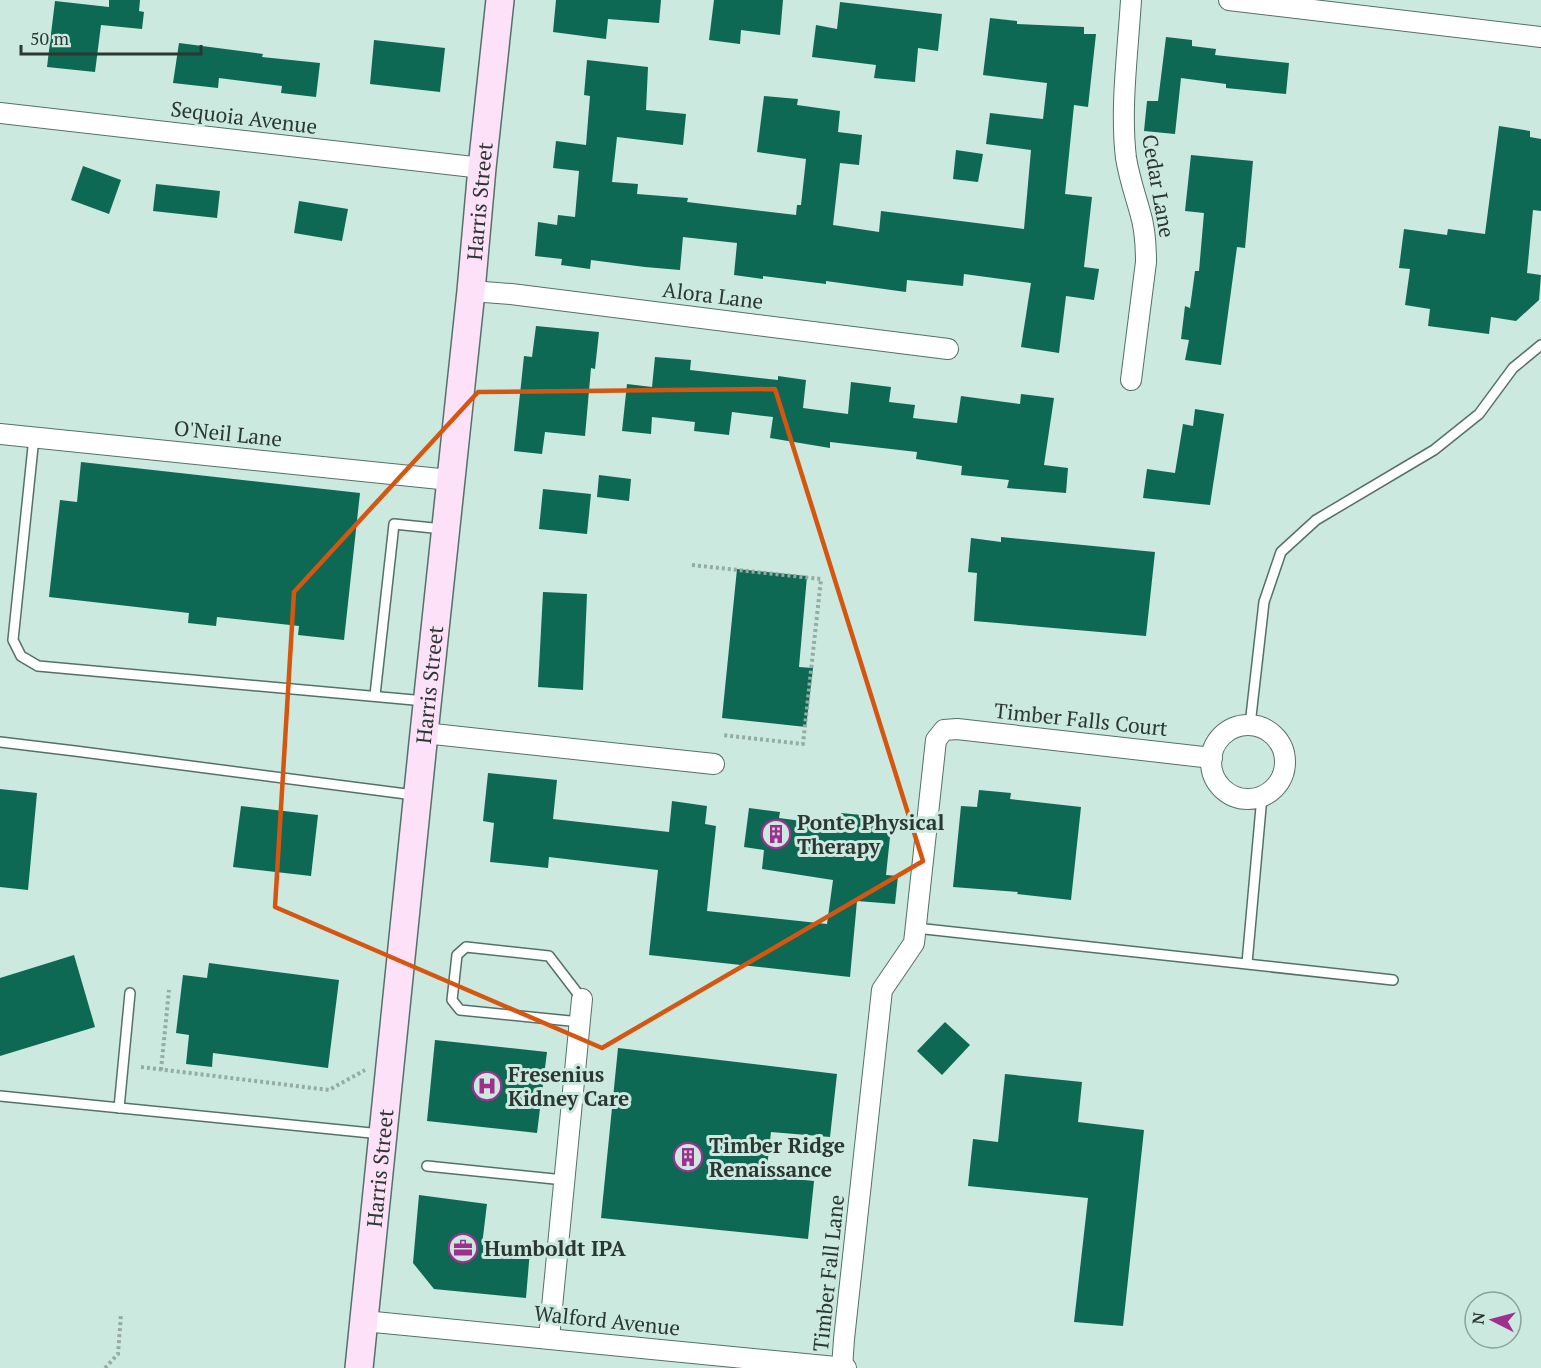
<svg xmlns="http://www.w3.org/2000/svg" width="1541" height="1368" viewBox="0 0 1541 1368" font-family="'PT Serif',serif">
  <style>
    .building { fill: #0d6854 }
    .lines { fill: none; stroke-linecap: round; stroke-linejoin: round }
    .lane-casing { stroke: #567067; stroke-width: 12 }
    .street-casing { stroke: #567067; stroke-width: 22 }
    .secondary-casing { stroke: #567067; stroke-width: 30 }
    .path { stroke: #94aca4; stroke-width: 4; stroke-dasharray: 3 3; stroke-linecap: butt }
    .lane { stroke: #fff; stroke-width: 9 }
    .street { stroke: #fff; stroke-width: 20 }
    .secondary { stroke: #fde1f8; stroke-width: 27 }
    .marked { fill: none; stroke: #d55610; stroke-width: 4.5; stroke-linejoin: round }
    .labels { text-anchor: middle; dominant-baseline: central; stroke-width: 6; stroke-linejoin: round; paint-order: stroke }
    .street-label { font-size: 21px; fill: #2b3733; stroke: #cbe9df }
    .poi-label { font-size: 21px; font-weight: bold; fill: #2b3733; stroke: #cbe9df; text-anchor: start }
  </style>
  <rect width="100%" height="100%" fill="#cbe9df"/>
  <g class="building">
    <path d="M109 0H140L139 11 144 12 142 29 101 25 95 72 47 67 55 1 109 7Z"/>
    <path d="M556 0H661L659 23 608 19 606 39 553 32Z"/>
    <path d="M714 0H783L780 35 741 30 740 44 709 40Z"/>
    <path d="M840 2 942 14 938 51 918 48 915 82 874 78 876 65 812 57 816 25 837 29Z"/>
    <path d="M990 18 1017 21V24L1084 27V34H1096L1088 107 1074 105 1065 194 1092 197 1084 267 1099 269 1094 300 1066 296 1059 353 1021 347 1031 283 964 274 963 286 907 280 906 292 826 281V284L763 276V279L734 275 737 243 683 237 680 270 645 267 591 260 590 269 561 265 562 259 535 256 538 222 557 225 558 215 575 217 579 171 553 168 556 141 586 145 590 96 584 95 587 60 648 67 646 110 686 114 683 145 617 137 612 182 638 184 637 194 688 198 687 202 796 215 797 205H801L806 159 757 152 764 96 798 99 797 105 840 111 838 132 862 135 859 165 840 163 833 225 879 232 881 211 1024 229 1031 150 986 144 990 113 1043 119 1047 83 983 75Z"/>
    <path d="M1166 37 1192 40V46L1216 49 1215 55 1289 63 1286 94 1226 88V84L1181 78 1175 134 1144 131 1147 101H1158Z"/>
    <path d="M374 40 445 48 440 92 370 84Z"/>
    <path d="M179 43 263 54 262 57 320 63 316 97 281 93 282 86 219 78 218 88 173 83Z"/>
    <path d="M1499 126 1530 131V137L1541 139V211L1533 210 1527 273 1541 275 1539 300 1516 321 1491 317 1489 334 1428 326 1430 309 1405 305 1410 269 1399 268 1404 229 1447 235 1448 229 1485 234Z"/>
    <path d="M956 150 983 154 978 182 953 179Z"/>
    <path d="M1191 155 1253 161 1245 248 1237 247 1221 365 1185 360 1189 340 1181 339 1185 306 1190 308 1195 271H1199L1204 213 1185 211Z"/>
    <path d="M83 166 121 180 109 214 71 200Z"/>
    <path d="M156 184 220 191 217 218 153 211Z"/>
    <path d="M299 201 348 209 342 241 294 233Z"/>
    <path d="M536 326 599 332 595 369 591 368 585 436 545 432 542 454 514 451 524 356 532 357Z"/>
    <path d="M655 357 691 360 690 370 778 380V376L806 380 803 408 848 414 851 382 891 387 889 402 915 405 913 418 957 423 961 396 1020 404 1021 394 1054 398 1044 465 1068 468 1066 493 1007 488 1009 480 961 475 962 466 916 459 917 452 830 442V448L770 438 773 417 732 412 729 435 694 431 695 422 652 417 651 434 622 431 627 384 652 387Z"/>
    <path d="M1195 409 1224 414 1210 505 1143 498 1147 469 1175 473 1183 424 1193 426Z"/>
    <path d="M81 462 360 493 344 640 298 635 299 626 217 617 216 626 188 623 189 613 49 597 60 500 77 502Z"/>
    <path d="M599 475 631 479 629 501 597 497Z"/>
    <path d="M543 489 591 494 587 534 539 529Z"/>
    <path d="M1001 537 1155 552 1146 636 974 621 977 573 968 572 971 538 1001 542Z"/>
    <path d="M737 569 807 576 799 667 813 668 806 727 722 718Z"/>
    <path d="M543 592 587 594 583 690 538 687Z"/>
    <path d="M488 773 557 780 553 819 669 832 672 801 707 806 705 824 716 826 707 911 827 924 833 880 762 869 764 850 744 847 749 808 780 812 779 818 840 826 841 813 892 818 886 875 898 876 895 904 857 901 850 977 649 955 658 870 549 857 548 868 490 862 494 823 483 821Z"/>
    <path d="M0 789 37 793 28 890 0 887Z"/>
    <path d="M979 790 1011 793 1010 799 1081 807 1071 900 1017 894 1018 892 953 887 961 806 977 807Z"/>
    <path d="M241 806 318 815 311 876 233 867Z"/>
    <path d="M74 955 95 1027 0 1056V978Z"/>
    <path d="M209 963 339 980 328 1068 213 1053 212 1067 186 1064 189 1035 176 1033 183 975 207 978Z"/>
    <path d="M945 1022 970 1045 942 1075 917 1051Z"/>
    <path d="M435 1040 547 1052 537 1133 427 1121Z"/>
    <path d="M618 1048 837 1074 830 1137 771 1132 766 1176 814 1181 808 1239 601 1218Z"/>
    <path d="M1005 1074 1082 1082 1078 1122 1144 1130 1123 1326 1074 1322 1088 1198 968 1186 973 1139 998 1142Z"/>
    <path d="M419 1195 487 1204 482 1245 530 1250 526 1298 434 1289 413 1263Z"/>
  </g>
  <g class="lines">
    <g class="lane-casing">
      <g id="lane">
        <path d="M34 437 13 640 21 656 38 666 425 701"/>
        <path d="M375 695 394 524 443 529"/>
        <path d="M1250 725 1264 602 1281 552 1316 520 1434 450 1479 414 1513 368 1541 345"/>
        <path d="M0 742 75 751 414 795"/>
        <path d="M916 928 1393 980"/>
        <path d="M1247 963 1262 796"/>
        <path d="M580 1022 460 1010 452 1000 457 955 466 947 549 956 582 999"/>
        <path d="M0 1096 381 1134"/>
        <path d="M119 1108 130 993"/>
        <path d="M427 1166 564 1180"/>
      </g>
    </g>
    <g class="street-casing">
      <g id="street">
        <path d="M1229 0 1541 37"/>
        <path d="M0 113 482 168"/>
        <path d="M471 291 511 294 948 349"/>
        <path d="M1131 380 1146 262C1146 245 1145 228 1140 212 1135 194 1129 177 1126 158 1120 108 1128 51 1131 0"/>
        <path d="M0 434 450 480"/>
        <circle cx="1248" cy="762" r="37"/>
        <path d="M424 733 714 764"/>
        <path d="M364 1321 846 1368"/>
        <path d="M549 1338 582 999"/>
        <path d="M842 1368 844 1339 882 990 914 943 936 740 944 730 957 729 1212 758"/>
      </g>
    </g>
    <g class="secondary-casing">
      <g id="secondary">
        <path id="s1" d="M359 1368 424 733 471 291 482 168 500 0"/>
      </g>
    </g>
    <g class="path">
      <path d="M692 565 821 579 803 744 722 735"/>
      <path d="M141 1067 329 1090 365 1070"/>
      <path d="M161 1070 169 990"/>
      <path d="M105 1368 118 1354 121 1314"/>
    </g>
    <use href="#lane" class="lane"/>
    <use href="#street" class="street"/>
    <use href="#secondary" class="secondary"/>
  </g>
  <path class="marked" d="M775 389 923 861 602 1048 275 907 294 592 478 392Z"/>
  <defs>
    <g id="building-ring" transform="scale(1.5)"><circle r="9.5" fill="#cbe9df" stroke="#9f308e" stroke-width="1.5"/><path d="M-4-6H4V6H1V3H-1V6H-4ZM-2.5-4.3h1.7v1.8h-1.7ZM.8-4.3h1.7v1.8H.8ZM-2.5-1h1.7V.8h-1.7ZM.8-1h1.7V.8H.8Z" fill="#9f308e"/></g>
    <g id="hospital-ring" transform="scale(1.5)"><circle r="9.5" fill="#cbe9df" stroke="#9f308e" stroke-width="1.5"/><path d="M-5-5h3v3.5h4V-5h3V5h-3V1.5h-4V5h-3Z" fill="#9f308e"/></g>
    <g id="office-ring" transform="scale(1.5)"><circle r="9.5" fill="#cbe9df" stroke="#9f308e" stroke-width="1.5"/><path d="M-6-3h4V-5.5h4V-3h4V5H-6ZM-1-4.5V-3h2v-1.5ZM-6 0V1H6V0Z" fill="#9f308e"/></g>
  </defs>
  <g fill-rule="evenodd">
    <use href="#building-ring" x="776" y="834"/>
    <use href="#hospital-ring" x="487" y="1086"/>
    <use href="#building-ring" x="688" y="1157"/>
    <use href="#office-ring" x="463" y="1248"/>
  </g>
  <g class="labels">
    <g class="street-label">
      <text transform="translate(244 117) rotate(7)">Sequoia Avenue</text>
      <text transform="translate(1159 186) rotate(80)">Cedar Lane</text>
      <text stroke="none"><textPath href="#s1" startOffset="1173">Harris Street</textPath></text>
      <text transform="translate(713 295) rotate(7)">Alora Lane</text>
      <text transform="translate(228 433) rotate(6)">O'Neil Lane</text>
      <text stroke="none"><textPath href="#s1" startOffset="687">Harris Street</textPath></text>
      <text transform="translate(1081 719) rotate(6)">Timber Falls Court</text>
      <text stroke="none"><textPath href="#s1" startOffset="201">Harris Street</textPath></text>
      <text transform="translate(828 1273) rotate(-84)">Timber Fall Lane</text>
      <text transform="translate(607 1320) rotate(6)">Walford Avenue</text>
    </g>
    <g class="poi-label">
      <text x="797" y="822">Ponte Physical<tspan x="797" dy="24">Therapy</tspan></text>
      <text x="508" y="1074">Fresenius<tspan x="508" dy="24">Kidney Care</tspan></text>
      <text x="709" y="1145">Timber Ridge<tspan x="709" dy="24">Renaissance</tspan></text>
      <text x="484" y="1248">Humboldt IPA</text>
    </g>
  </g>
  <g transform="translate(1493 1320) rotate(276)"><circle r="28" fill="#cbe9df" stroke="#8ba29a" stroke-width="1.5"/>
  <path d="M0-4.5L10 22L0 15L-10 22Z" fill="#9f308e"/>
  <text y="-9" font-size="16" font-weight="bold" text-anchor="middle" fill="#2b3733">N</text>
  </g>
  <path d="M21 45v9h180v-9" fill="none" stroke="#2b3733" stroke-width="3"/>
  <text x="30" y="45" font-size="18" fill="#2b3733" stroke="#cbe9df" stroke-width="4.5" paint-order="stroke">50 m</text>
</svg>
